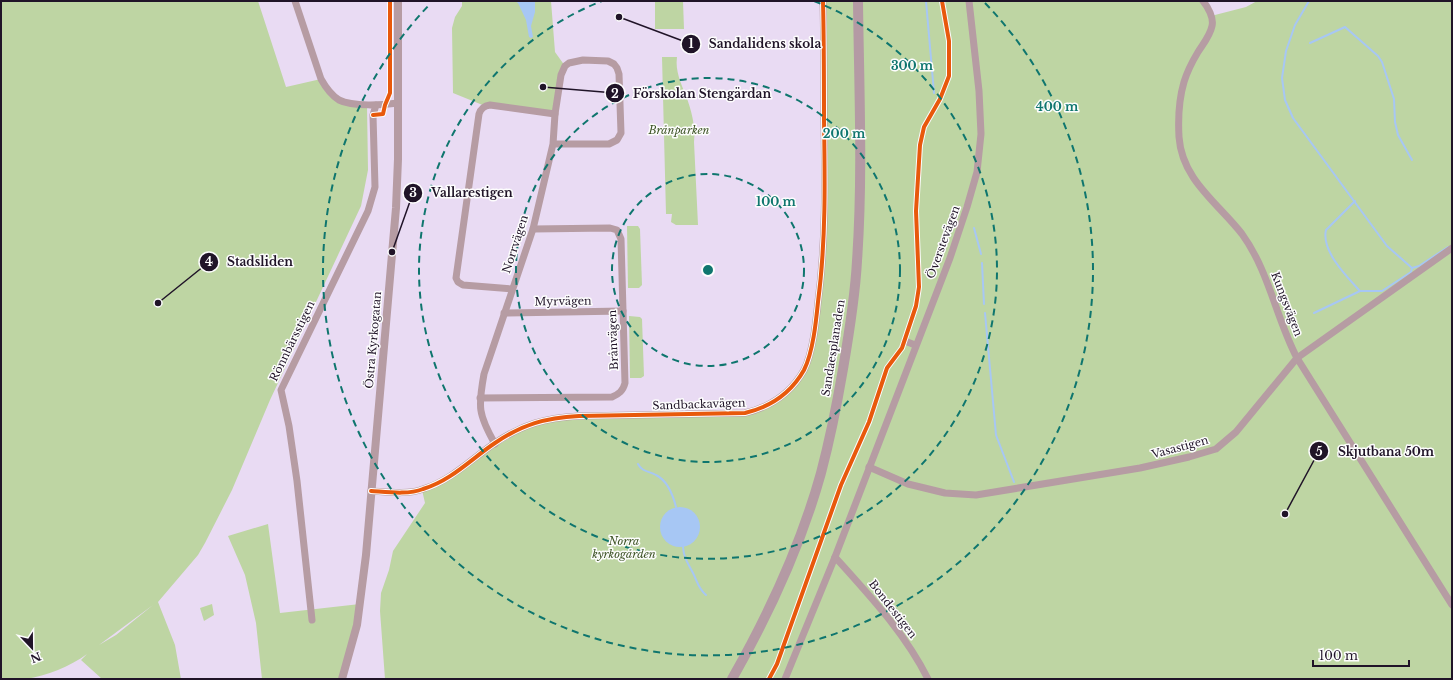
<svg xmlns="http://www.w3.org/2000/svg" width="1453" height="680" viewBox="0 0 1453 680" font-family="'Libre Baskerville',serif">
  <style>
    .green { fill: #bed5a3; fill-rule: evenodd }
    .water { fill: #a7c7f4 }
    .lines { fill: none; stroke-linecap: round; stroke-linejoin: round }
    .stream { stroke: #a7c7f4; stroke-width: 2 }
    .minor { stroke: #b69ca3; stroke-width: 7 }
    .tertiary { stroke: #b69ca3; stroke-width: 8 }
    .secondary { stroke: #b49aa4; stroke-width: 10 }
    .cycleway-casing { stroke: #fdfdfd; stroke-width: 6 }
    .cycleway { stroke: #e8590c; stroke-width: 4 }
    .ring { fill: none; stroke: #0f766e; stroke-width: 2; stroke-dasharray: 7 5 }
    .labels { text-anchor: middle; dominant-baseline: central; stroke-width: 3; stroke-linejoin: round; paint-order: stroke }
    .park-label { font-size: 11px; font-style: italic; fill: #3d5325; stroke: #fdfdfd }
    .street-label { font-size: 11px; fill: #201428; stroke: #fdfdfd }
    .centre { fill: #0f766e; stroke: #fdfdfd; stroke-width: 2 }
    .ring-label { font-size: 12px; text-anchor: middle; font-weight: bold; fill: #0f766e; stroke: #fdfdfd; stroke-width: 3; stroke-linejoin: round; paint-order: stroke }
    .leader { fill: none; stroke: #201428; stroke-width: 1.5 }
    .callout-dot { fill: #201428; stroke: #fdfdfd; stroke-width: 1.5 }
    .mark-label { font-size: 12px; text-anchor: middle; font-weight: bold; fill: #fff }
    .callout-label { font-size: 12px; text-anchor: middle; font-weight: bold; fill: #201428; stroke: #fdfdfd; stroke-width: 3; stroke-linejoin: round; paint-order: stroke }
  </style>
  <rect width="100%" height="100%" fill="#e9dbf3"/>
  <g class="green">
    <path d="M1 1H258L286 87 321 79 339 100 367 105 368 170 361 206 270 400 232 490 205 543 198 555 158 602 175 645 181 679H102L81 660 87 654C71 666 46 676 26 679 18 680 9 679 1 679ZM153 605 116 635 99 645Z"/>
    <path d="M462 1H551L555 52 565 66 555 114 485 106 453 93 452 28 455 17 462 6Z"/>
    <path d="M655 1H683L684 29H655Z"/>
    <path d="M823 1H1203L1211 16 1246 7 1257 1H1452V679H385L380 611 381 593 389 570 393 551 425 503 422 490 538 421 745 413 780 398 805 368 821 282Z"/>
    <path d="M662 57H677C675 71 681 83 686 96 691 109 696 127 694 142L698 225H676L671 222 672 214H666Z"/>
    <path d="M627 226H638L640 229 642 285 639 288H628Z"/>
    <path d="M629 316 640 317 642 319 644 376 641 378H630Z"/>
    <path d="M268 524 280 613 360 604 342 679H262L256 623 245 575 228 536Z"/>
    <path d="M212 604 214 615 204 621 200 608Z"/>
  </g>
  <g class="water">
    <path d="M515 1H535V12L531 26 533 37 531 38 529 37 526 20 518 3Z"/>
    <circle cx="680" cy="527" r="20"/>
  </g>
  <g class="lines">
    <g class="stream">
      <path d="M926 1 934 93"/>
      <path d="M1309 1 1295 25 1286 51 1282 78 1285 100 1293 118 1387 246 1412 268 1419 266 1448 247"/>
      <path d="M1310 43 1345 27 1378 56 1382 62 1394 99 1395 122 1398 135 1412 160"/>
      <path d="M1355 201 1326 230C1321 251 1347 277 1360 291H1382L1411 272 1412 268"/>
      <path d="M974 228 981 254"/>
      <path d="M982 263 984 304"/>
      <path d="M985 313 996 435 1014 482"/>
      <path d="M1314 313 1360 291"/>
      <path d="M638 464C642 472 649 471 656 475 668 481 673 495 676 507"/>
      <path d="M683 547C684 559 688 563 693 573 698 583 698 588 706 595"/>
    </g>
    <g class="minor">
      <path d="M295 1 321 79C326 88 331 95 339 100 353 107 383 105 398 103"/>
      <path d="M1203 1C1208 7 1214 18 1212 26 1210 36 1203 44 1198 52 1192 62 1187 72 1184 82 1179 99 1178 119 1179 137 1182 180 1218 203 1242 234 1269 271 1276 318 1297 358L1452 605"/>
      <path d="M512 289 463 285 458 282 456 278 479 114C481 108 484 106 490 105L555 114"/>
      <path d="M504 313 623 311"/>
      <path d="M905 341 915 345"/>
      <path d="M480 398 612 397C619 394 623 391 625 383L621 239 617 230 610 228 533 229"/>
      <path d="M495 444C478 414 478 407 484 374L533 229 553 144 555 114 561 75 565 66 569 63 583 60 608 61 614 64 617 68 619 74 621 133 617 140 609 144H553"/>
      <path d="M869 467 908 484 945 493 976 495 1140 468 1189 457 1216 449 1236 432 1297 358 1452 248"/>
      <path d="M371 491C387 492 408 495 423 489 452 480 471 459 495 443 523 424 545 418 579 416L745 413C770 407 791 393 804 370 813 352 816 322 818 302 826 241 825 180 824 120 824 80 824 41 823 1"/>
      <path d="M835 557C869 595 905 633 928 679"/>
      <path d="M312 620 297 481 289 426 281 390 368 211 375 187 373 115 376 105"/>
      <path d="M785 679 835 557 950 258 967 207 977 172 981 134 979 91 969 1"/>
    </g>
    <path class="tertiary" d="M342 679 357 625 366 555 396 208 398 159V1"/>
    <path class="secondary" d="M732 679C769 614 801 545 821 473 830 439 837 404 843 369 849 334 855 298 857 261 863 175 859 88 858 1"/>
    <g class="cycleway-casing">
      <g id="cycleway">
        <path d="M373 115 383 114 385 105 390 93V1"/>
        <path d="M371 491C387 492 408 495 423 489 452 480 471 459 495 443 523 424 545 418 579 416L745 413C770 407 791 393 804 370 813 352 816 322 818 302 826 241 825 180 824 120 824 80 824 41 823 1"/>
        <path d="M769 679 777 664 841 485 869 422 887 368 902 348 916 306 919 287 916 211 920 145 924 127 940 99 949 76V41L942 1"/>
      </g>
    </g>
    <use href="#cycleway" class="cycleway"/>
  </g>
  <g class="ring">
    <circle cx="708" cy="270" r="96"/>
    <circle cx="708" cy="270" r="192"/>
    <path d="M814 1A289 289 0 1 1 602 1"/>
    <path d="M985 3A385 385 0 1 1 431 3"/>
  </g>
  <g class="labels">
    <g class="park-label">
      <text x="679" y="130">Brånparken</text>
      <text x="624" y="541">Norra<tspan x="624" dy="13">kyrkogården</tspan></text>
    </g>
    <g class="street-label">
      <text transform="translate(943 242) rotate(-70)">Överstevägen</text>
      <text transform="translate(515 244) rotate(-72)">Norrvägen</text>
      <text transform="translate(563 301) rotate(-1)">Myrvägen</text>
      <text transform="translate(1287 304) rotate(69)">Kungsvägen</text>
      <text transform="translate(373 340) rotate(-85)">Östra Kyrkogatan</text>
      <text transform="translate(613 340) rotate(-92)">Brånvägen</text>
      <text transform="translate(292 341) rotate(-64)">Rönnbärsstigen</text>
      <text transform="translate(833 348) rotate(-81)">Sandaesplanaden</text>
      <text transform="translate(699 404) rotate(-2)">Sandbackavägen</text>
      <text transform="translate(1180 447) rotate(-15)">Vasastigen</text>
      <text transform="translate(893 609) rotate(52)">Bondestigen</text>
    </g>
  </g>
  <circle cx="708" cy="270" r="6" class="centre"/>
  <g class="ring-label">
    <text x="912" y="70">300 m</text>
    <text x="1057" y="111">400 m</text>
    <text x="844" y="138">200 m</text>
    <text x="776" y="206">100 m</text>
  </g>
  <path class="leader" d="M619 17L691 44M543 87L615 93M392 252L413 193M158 303L209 262M1285 514L1319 451"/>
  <g class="callout-dot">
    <circle cx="619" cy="17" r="4"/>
    <circle cx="543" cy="87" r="4"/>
    <circle cx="392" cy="252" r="4"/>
    <circle cx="158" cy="303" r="4"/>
    <circle cx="1285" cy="514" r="4"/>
    <circle cx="691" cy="44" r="10"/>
    <circle cx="615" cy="93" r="10"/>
    <circle cx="413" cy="193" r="10"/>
    <circle cx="209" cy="262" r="10"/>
    <circle cx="1319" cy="451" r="10"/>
  </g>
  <g class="mark-label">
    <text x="691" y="48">1</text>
    <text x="615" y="98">2</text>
    <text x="413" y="197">3</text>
    <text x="209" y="266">4</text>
    <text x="1319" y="456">5</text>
  </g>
  <g class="callout-label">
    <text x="765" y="48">Sandalidens skola</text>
    <text x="702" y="98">Förskolan Stengärdan</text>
    <text x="472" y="197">Vallarestigen</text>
    <text x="260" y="266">Stadsliden</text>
    <text x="1386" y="456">Skjutbana 50m</text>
  </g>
  <rect width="1453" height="680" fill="none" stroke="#201428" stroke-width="4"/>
  <g transform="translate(32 648) rotate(158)" stroke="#fdfdfd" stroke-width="3" paint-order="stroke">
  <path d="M0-3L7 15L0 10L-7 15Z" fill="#201428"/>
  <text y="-6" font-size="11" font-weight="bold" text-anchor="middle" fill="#201428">N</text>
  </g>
  <path d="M1313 660v6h96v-6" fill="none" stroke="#201428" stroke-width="2"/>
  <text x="1319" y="660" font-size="12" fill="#201428" stroke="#fdfdfd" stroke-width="3" paint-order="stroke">100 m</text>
</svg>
